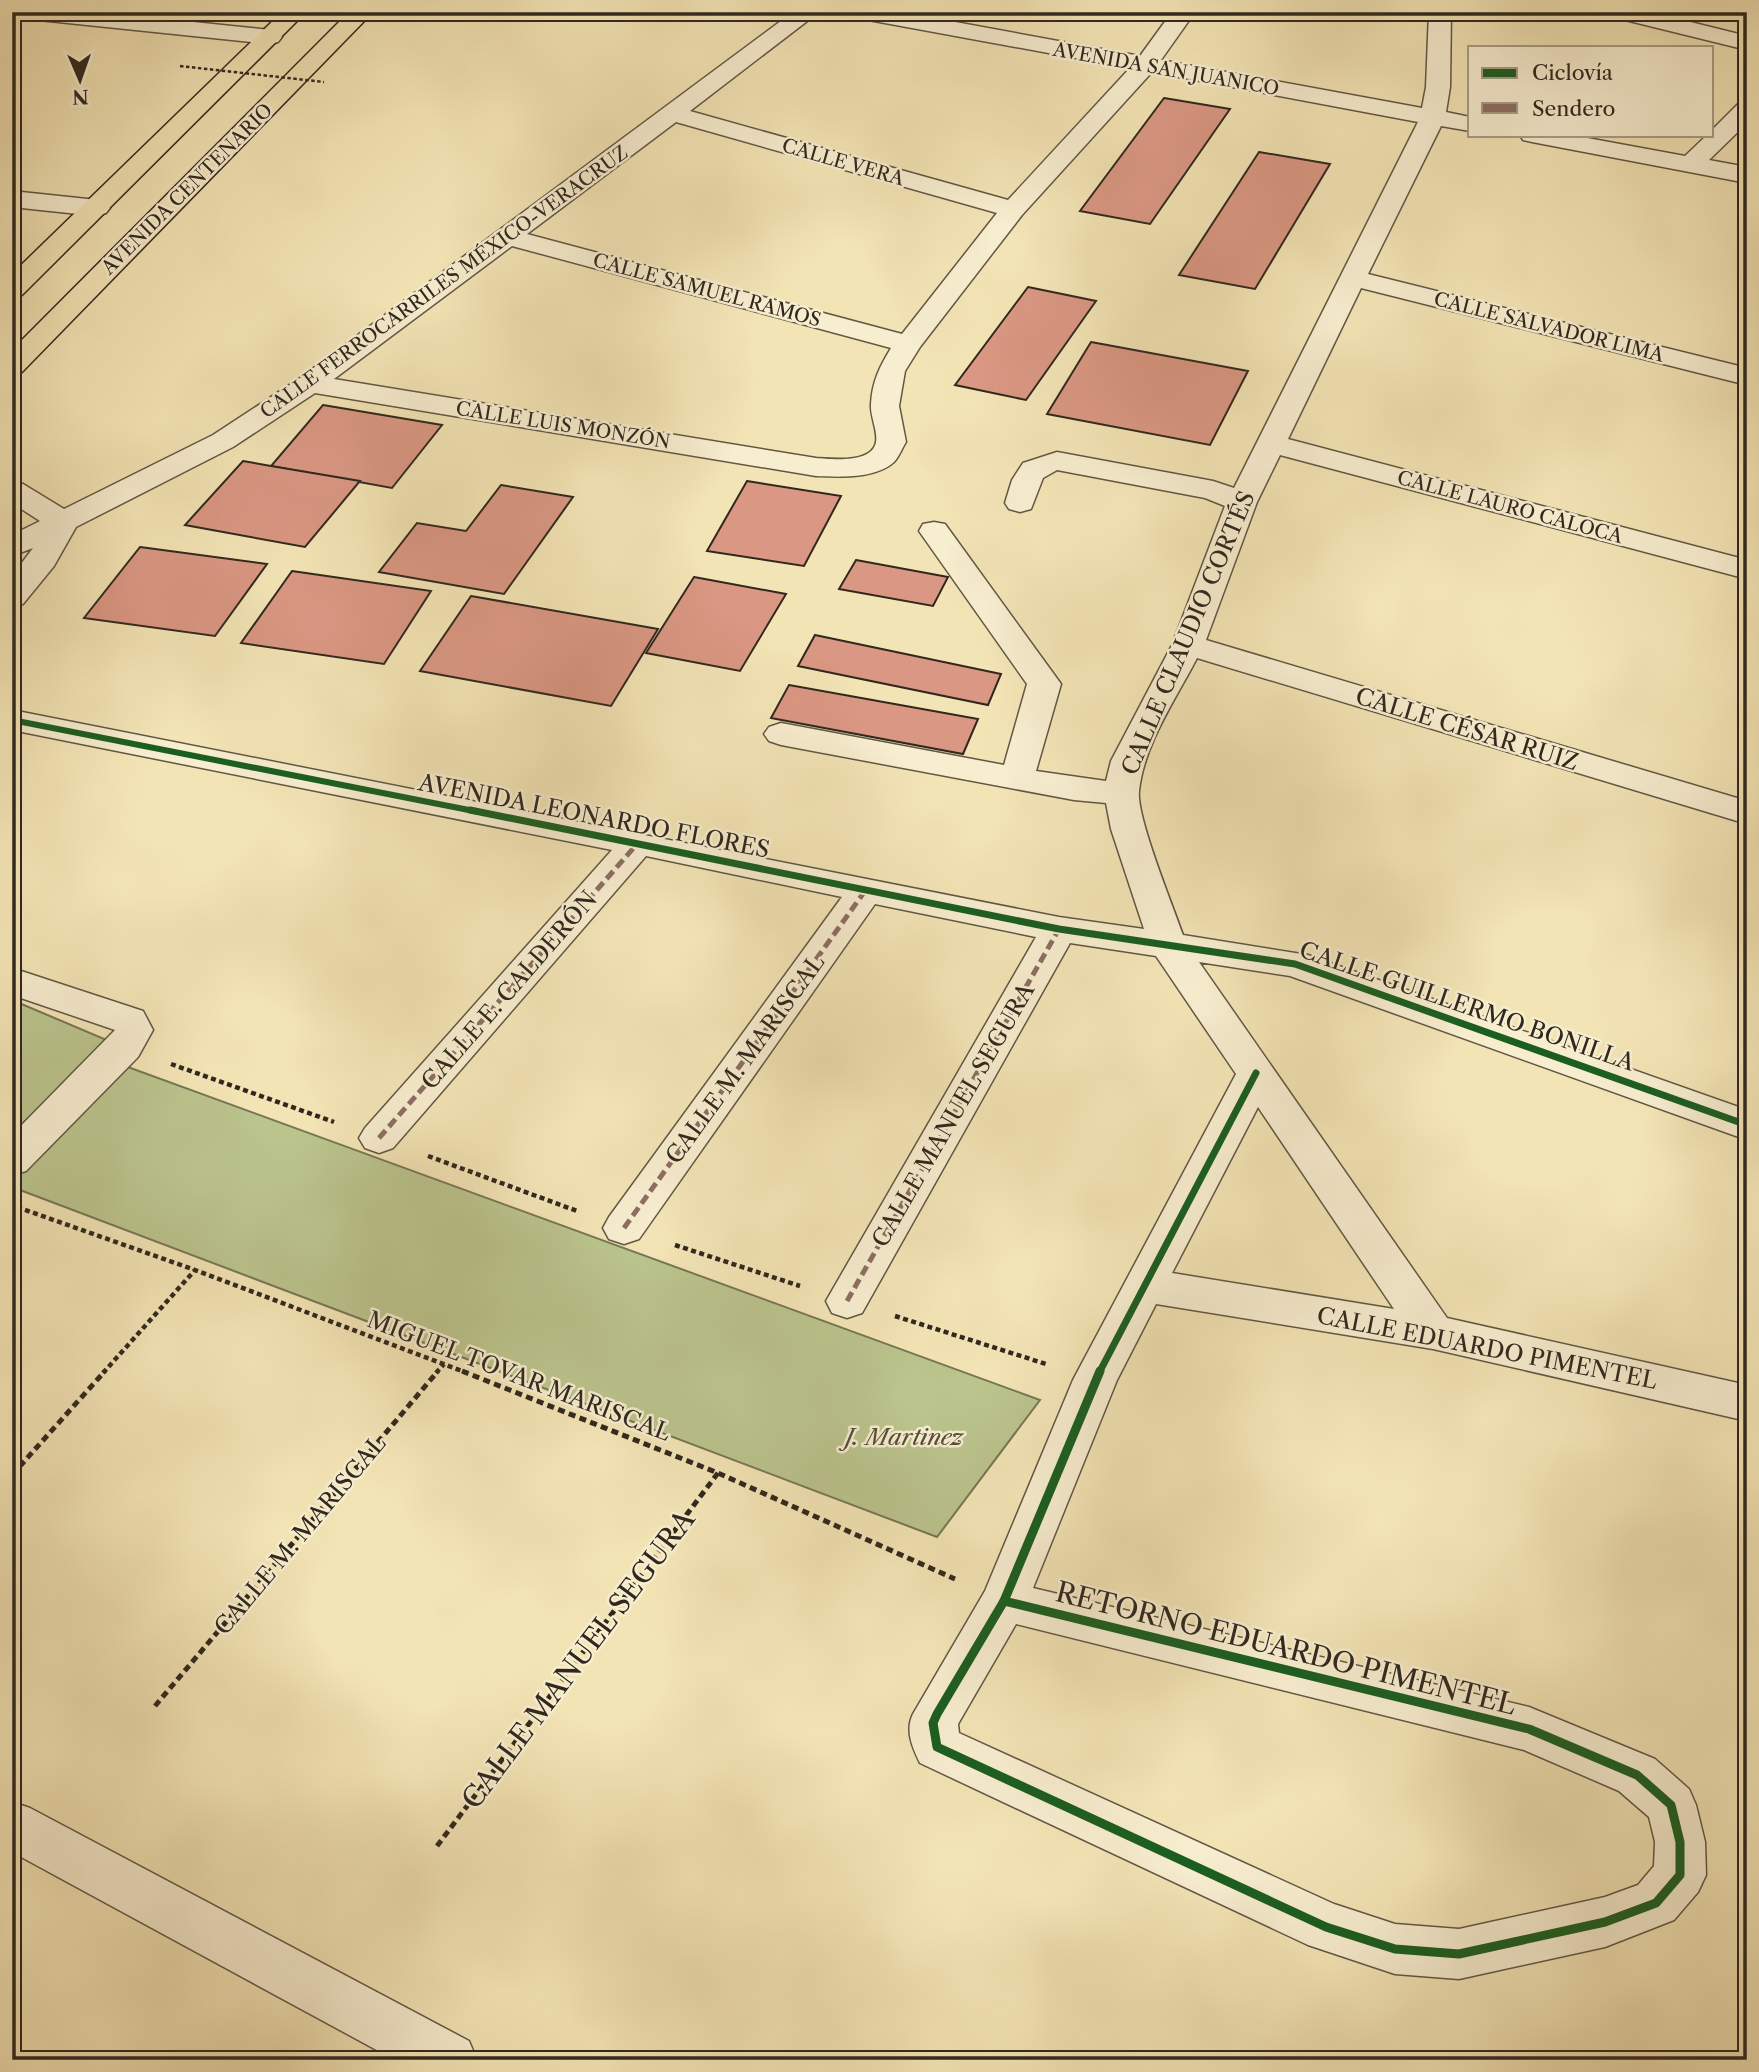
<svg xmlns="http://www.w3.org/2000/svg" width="1759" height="2072" viewBox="0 0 1759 2072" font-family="'Libre Caslon Text',serif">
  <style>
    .green { fill: #bbc48d; stroke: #767656; stroke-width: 2 }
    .building { fill: #da9783; stroke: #30281e; stroke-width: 2 }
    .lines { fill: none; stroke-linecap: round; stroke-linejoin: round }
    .minor-casing { stroke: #615744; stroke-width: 3 }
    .major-casing { stroke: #30281e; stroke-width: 3 }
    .path-far1 { stroke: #30281e; stroke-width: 4.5; stroke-dasharray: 5 3.5; stroke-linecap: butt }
    .path { stroke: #30281e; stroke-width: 5; stroke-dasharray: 7 4.5; stroke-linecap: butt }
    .minor { fill: #f7edcf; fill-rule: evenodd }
    .major { fill: #f3e4b5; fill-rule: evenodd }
    .path-bridge { stroke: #30281e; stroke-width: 2.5; stroke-dasharray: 3.5 2.5; stroke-linecap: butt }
    .quiet { stroke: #8d6e63; stroke-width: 5; stroke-dasharray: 10 5; stroke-linecap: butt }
    .cycleway-far2-casing { stroke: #f7edcf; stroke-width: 10 }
    .cycleway-far1-casing { stroke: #f7edcf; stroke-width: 11 }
    .cycleway-casing { stroke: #f7edcf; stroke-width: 13 }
    .cycleway-far2 { stroke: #1b5e20; stroke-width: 6 }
    .cycleway-far1 { stroke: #1b5e20; stroke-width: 7 }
    .cycleway { stroke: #1b5e20; stroke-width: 9 }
    .labels { text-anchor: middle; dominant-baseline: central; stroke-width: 5; stroke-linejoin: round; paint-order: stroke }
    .far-street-label { font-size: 19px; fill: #30281e; stroke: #f7edcf }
    .street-label { font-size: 23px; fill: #30281e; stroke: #f7edcf }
    .park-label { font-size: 23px; font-style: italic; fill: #534f3a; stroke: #f7edcf }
    .near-street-label { font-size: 28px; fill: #30281e; stroke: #f7edcf }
  </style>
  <rect width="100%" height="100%" fill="#f3e4b5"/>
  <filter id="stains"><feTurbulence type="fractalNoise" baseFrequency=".00286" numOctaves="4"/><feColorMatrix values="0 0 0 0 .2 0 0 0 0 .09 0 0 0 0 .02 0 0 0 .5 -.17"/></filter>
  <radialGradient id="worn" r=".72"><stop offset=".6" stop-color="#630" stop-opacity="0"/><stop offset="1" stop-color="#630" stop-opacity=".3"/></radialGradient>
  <path class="green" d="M12 1000 109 1041 95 1055 1040 1400 937 1537 12 1187Z"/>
  <g class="building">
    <path d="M1164 98 1230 109 1150 224 1080 211Z"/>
    <path d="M1259 152 1330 164 1255 289 1179 275Z"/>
    <path d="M1028 287 1096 301 1026 400 955 385Z"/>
    <path d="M1091 342 1248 371 1210 445 1047 414Z"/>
    <path d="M323 405 442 425 392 488 271 466Z"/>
    <path d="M243 461 271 466 360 481 305 547 185 525Z"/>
    <path d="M747 481 841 496 804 566 707 551Z"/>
    <path d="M501 485 573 497 504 594 379 572 417 523 466 531Z"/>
    <path d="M140 547 267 564 215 636 84 618Z"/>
    <path d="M856 560 948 577 933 606 839 589Z"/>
    <path d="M292 571 431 591 384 664 241 643Z"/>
    <path d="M694 577 786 594 740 671 646 653Z"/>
    <path d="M471 596 658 629 611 706 420 671Z"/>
    <path d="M815 635 1001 674 988 705 798 666Z"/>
    <path d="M789 685 978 719 963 754 771 718Z"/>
  </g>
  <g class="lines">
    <g class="minor-casing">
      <g id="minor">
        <path d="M18 12H97L270 30 278 32 282 37 278 42 270 44 29 19 21 17Z"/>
        <path d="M793 12H819L690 111 1008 200 1130 68 863 19 855 17 852 12H901L1140 56 1172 12H1195L1161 60 1422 108 1426 87 1429 12H1451L1450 87 1446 112 1470 117V131L1441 126 1368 274 1747 368V385L1361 288 1288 439 1747 560V579L1280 455 1257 502 1206 640 1747 801V824L1197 658C1176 699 1144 744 1139 791 1136 816 1173 906 1183 935L1308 955 1747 1110V1140L1290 976 1199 962 1447 1318 1747 1385V1421L1433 1349 1156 1304 1117 1380 1033 1588 1529 1707 1655 1759 1689 1789 1696 1805 1705 1842 1706 1875 1698 1892 1674 1920 1605 1947 1459 1979 1395 1974 1308 1945 920 1763C912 1747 905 1730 913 1714L985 1591 1073 1380 1236 1074 1156 956 1070 943 862 1313 847 1318 832 1313 826 1301 1036 937 875 904 639 1239 624 1244 609 1239 603 1228 609 1217 842 897 646 856 393 1148 379 1153 365 1148 359 1138 365 1128 612 850 12 730V710L1059 917 1144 929 1111 829 1106 803 1074 800 781 745 769 741 764 734 769 727 781 723 1004 765 1027 684 919 531 923 524 934 522 945 524 1061 684 1036 771 1106 781 1111 761 1172 645 1225 506 1205 498 1057 470 1043 478 1031 509 1020 512 1009 509 1005 503 1012 480 1023 463 1057 452 1213 481 1234 488 1418 122 1152 72 1022 215 920 347 905 371 899 406 906 442C902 448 899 457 894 462 875 479 840 477 816 476L315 393 233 447 76 527 54 566 23 604 12 606V576L33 548 12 556V535L40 521 12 503V481L23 484 64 509 213 435 300 378ZM676 122 997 213 902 334 527 234ZM512 246 891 348C880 366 872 382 871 404 870 416 878 431 876 442 872 464 831 459 816 458L334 379ZM1258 1107 1394 1309 1172 1273ZM1016 1624 1524 1750 1619 1791 1649 1817 1655 1842 1654 1866 1638 1885 1605 1897 1459 1929 1395 1924 1334 1904 959 1733 958 1724Z"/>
        <path d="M1610 12H1650L1747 36V50L1613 17Z"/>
        <path d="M1747 102V123L1709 160 1747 167V183L1532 142 1523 140 1520 135H1571L1685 156 1707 135H1712V130L1738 104Z"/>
        <path d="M12 191 97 200 106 203 110 208 106 213 97 216 12 207Z"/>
        <path d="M12 968 143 1011 153 1030 138 1057 26 1171 12 1175V1135L115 1030 12 995Z"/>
        <path d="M12 1802 30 1808 469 2041 477 2060H395L12 1852Z"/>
      </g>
    </g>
    <g class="major-casing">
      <g id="major">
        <path d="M282 12H306L22 295 12 297V274Z"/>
        <path d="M349 12H373L22 372 12 374V350Z"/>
      </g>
    </g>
    <g class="path-far1">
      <path d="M171 1064 334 1122"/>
      <path d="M428 1156 577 1211"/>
      <path d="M17 1207 195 1270 467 1373"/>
      <path d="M675 1245 800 1286"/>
      <path d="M895 1316 1046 1364"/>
      <path d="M103 1373 195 1270"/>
      <path d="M436 1373 444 1364"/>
    </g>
    <g class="path">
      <path d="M462 1371 718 1473 955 1579"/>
      <path d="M12 1475 105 1371"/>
      <path d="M155 1706 438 1371"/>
      <path d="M437 1846 718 1473"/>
    </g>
    <use href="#minor" class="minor"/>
    <use href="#major" class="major"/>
    <path class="path-bridge" d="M180 66 324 82"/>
    <g class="quiet">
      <path d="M379 1138 638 843"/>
      <path d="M624 1228 865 891"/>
      <path d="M847 1301 1059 929"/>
    </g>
    <g class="cycleway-far2-casing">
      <path id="cycleway-far2" d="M12 720 479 812"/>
    </g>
    <g class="cycleway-far1-casing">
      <g id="cycleway-far1">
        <path d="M470 810 1059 929 1295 964 1747 1125"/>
        <path d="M1099 1373 1256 1073"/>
      </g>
    </g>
    <g class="cycleway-casing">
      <g id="cycleway">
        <path d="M1004 1601 1529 1729 1637 1775 1671 1805 1680 1842V1875L1656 1903 1605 1922 1459 1954 1395 1949 1326 1927 937 1747 933 1723 937 1714Z"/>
        <path d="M1004 1601 1100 1371"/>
      </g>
    </g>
    <use href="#cycleway-far2" class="cycleway-far2"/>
    <use href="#cycleway-far1" class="cycleway-far1"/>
    <use href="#cycleway" class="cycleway"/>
  </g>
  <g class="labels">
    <g class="far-street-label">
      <text transform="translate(1166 69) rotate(10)">AVENIDA SAN JUANICO</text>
      <text transform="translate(843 162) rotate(16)">CALLE VERA</text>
      <text transform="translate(187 189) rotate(-45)">AVENIDA CENTENARIO</text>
      <text transform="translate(444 282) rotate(-36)">CALLE FERROCARRILES MÉXICO-VERACRUZ</text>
      <text transform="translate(707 290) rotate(15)">CALLE SAMUEL RAMOS</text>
      <text transform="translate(1549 327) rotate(14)">CALLE SALVADOR LIMA</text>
      <text transform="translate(563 425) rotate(9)">CALLE LUIS MONZÓN</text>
      <text transform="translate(1510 507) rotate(15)">CALLE LAURO CALOCA</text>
    </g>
    <g class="street-label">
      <text transform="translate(1188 633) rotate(-67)">CALLE CLAUDIO CORTÉS</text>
      <text transform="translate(1467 729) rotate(17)">CALLE CÉSAR RUIZ</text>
      <text transform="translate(594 816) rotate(11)">AVENIDA LEONARDO FLORES</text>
      <text transform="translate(509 990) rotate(-49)">CALLE E. CALDERÓN</text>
      <text transform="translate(1467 1006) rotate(19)">CALLE GUILLERMO BONILLA</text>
      <text transform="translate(745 1059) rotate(-54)">CALLE M. MARISCAL</text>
      <text transform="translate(953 1115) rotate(-60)">CALLE MANUEL SEGURA</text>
      <text transform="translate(1487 1348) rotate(11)">CALLE EDUARDO PIMENTEL</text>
      <text transform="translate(519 1376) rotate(21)">MIGUEL TOVAR MARISCAL</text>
      <text transform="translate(300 1535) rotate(-50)">CALLE M. MARISCAL</text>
    </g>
    <g class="park-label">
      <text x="904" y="1437">J. Martinez</text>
    </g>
    <g class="near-street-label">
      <text transform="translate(1286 1648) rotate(14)">RETORNO EDUARDO PIMENTEL</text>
      <text transform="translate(578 1659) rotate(-53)">CALLE MANUEL SEGURA</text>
    </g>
  </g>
  <rect width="1759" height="2072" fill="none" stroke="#f3e4b5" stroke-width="42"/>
  <rect x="14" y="14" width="1731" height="2044" fill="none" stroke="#30281e" stroke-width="3.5"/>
  <rect x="21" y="21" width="1717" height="2030" fill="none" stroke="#30281e" stroke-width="2"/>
  <rect x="1468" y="46" width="245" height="91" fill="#f7edcf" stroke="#a79e88" stroke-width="2"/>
  <rect x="1482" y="68" width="35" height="10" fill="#1b5e20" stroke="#a79e88" stroke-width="2"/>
  <text x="1532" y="80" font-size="21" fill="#30281e">Ciclovía</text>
  <rect x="1482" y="103" width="35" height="10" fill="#8d6e63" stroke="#a79e88" stroke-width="2"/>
  <text x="1532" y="116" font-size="21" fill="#30281e">Sendero</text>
  <g transform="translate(80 80) rotate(178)" stroke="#f7edcf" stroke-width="5" paint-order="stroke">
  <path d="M0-5L12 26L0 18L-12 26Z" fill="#30281e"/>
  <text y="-10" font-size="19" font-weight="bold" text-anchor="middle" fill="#30281e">N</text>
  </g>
  <rect width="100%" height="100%" filter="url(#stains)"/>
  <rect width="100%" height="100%" fill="url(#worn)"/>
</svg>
